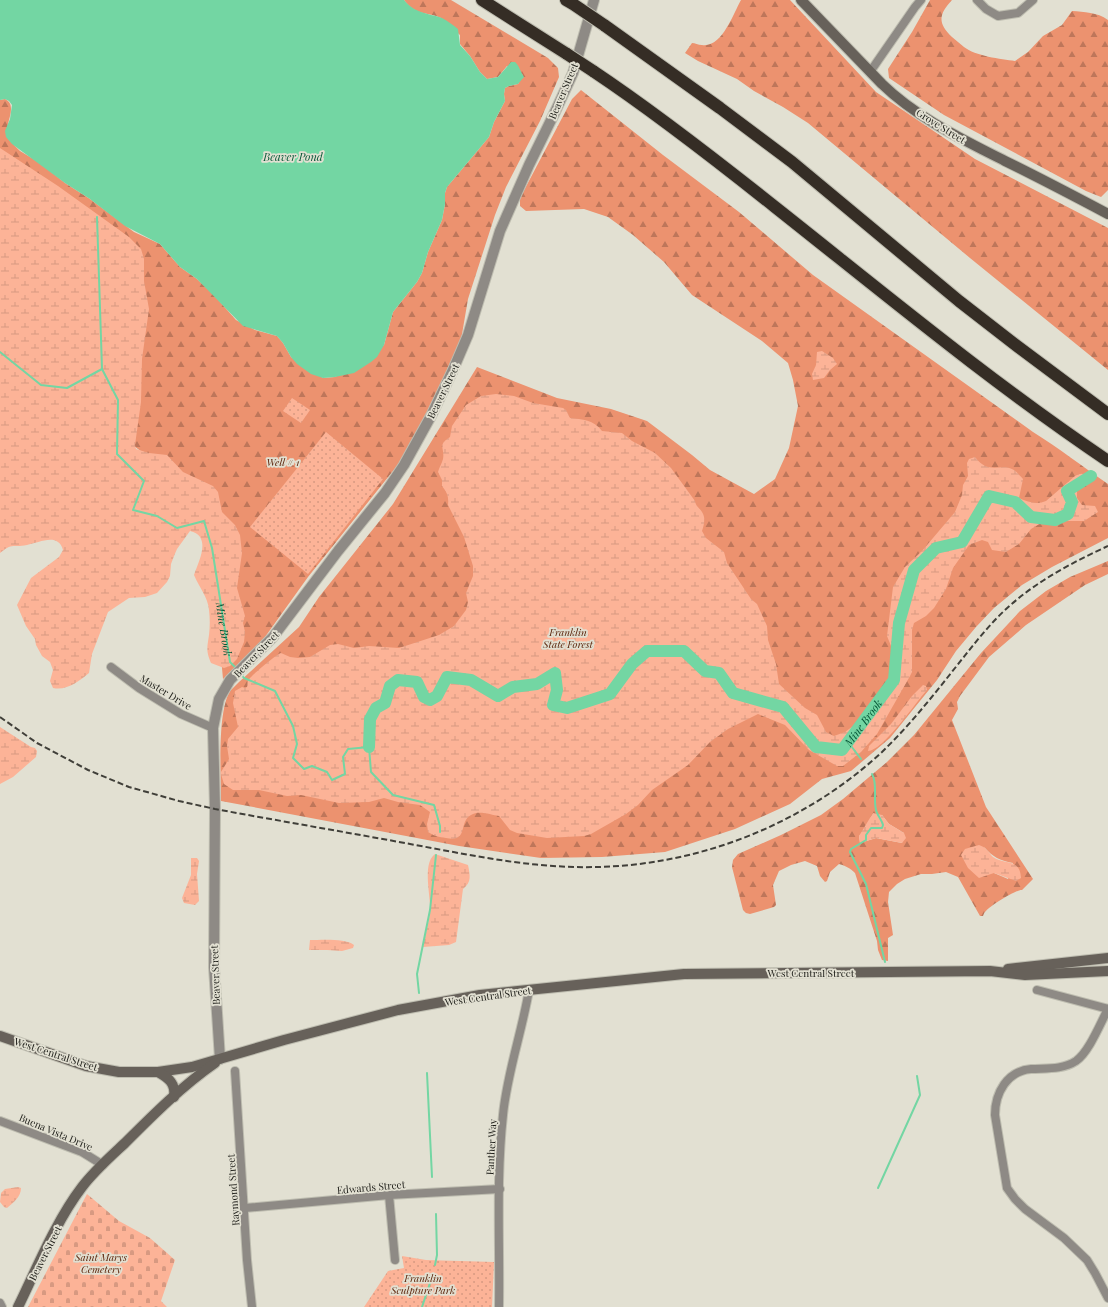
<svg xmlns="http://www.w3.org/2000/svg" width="1108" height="1307" viewBox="0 0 1108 1307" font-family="'Playfair Display',serif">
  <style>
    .forest { fill: url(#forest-firs); fill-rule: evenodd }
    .wetland { fill: url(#wetland-marsh) }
    .cemetery { fill: url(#cemetery-stones) }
    .park { fill: url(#park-dots) }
    .water { fill: #73d6a3 }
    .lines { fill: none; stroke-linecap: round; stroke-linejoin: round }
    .stream { stroke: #73d6a3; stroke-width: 2 }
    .river { stroke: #73d6a3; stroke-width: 12 }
    .minor-casing { stroke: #bebdb0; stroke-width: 10 }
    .tertiary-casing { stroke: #bebdb0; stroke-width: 12 }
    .secondary-casing { stroke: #bebdb0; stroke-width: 12 }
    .motorway-casing { stroke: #bebdb0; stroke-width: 14 }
    .minor { stroke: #8e8a85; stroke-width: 8 }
    .tertiary { stroke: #8e8a85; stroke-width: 10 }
    .secondary { stroke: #67615a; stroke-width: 10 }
    .motorway { stroke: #352d25; stroke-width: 12 }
    .rail { stroke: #403f39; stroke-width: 2; stroke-dasharray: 6 3; stroke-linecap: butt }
    .motorway-bridge-casing { stroke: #bebdb0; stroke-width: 14; stroke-linecap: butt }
    .motorway-bridge { stroke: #352d25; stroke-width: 12 }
    .labels { text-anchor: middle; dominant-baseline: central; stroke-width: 3.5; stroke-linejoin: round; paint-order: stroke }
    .street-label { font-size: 10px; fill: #1c1c17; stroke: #e2e0d2 }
    .park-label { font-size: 10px; font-style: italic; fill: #5c240b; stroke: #e2e0d2 }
    .water-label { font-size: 11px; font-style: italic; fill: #055737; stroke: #e2e0d2 }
  </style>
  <defs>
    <pattern id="forest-firs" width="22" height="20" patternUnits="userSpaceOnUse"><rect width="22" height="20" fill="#ec926f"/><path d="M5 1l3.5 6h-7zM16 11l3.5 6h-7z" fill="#be765a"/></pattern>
    <pattern id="wetland-marsh" width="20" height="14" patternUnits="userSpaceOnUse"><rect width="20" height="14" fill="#fcb397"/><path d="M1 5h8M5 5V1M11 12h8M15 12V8" fill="none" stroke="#d79981"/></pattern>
    <pattern id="cemetery-stones" width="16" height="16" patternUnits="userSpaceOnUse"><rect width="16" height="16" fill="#fcb397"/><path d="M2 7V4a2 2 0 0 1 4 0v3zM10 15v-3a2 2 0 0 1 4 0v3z" fill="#d79981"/></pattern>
    <pattern id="park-dots" width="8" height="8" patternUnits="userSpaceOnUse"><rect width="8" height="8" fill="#fcb397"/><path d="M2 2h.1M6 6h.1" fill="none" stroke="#d79981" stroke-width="1.8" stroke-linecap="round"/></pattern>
  </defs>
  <rect width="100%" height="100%" fill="#e2e0d2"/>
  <g class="forest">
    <path d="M404 0H451L548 58 558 68 559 77 540 121 506 187 495 215 468 299 461 340 418 433 397 466 308 577 265 637 255 649 223 679 218 625 217 537 146 455 111 429 0 232V100L5 99C15 104 10 115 8 124 7 129 8 135 9 140L20 151 40 163 65 183 90 199 134 232 160 244 180 267 197 279 213 294 236 320 255 330 277 336 283 343 291 357 323 378 335 377 384 345 393 312 417 282 422 273 428 252 442 220 445 204V193L447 187 489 137 494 122 505 101 504 94 505 88 509 86 518 84 523 75 507 66 498 77 487 79 480 72 470 56 460 44V35C454 30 447 21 441 18 425 11 416 16 404 0Z"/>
    <path d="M741 0H790L876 92 975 159 1108 228V370L970 258 808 123 783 107 754 91 737 79 698 61 685 53 692 43C695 43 698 45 702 45 722 48 733 14 741 0Z"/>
    <path d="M930 0H952C939 14 937 23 952 37 956 40 960 44 964 47 975 56 1001 59 1015 61L1028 52 1043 36 1062 25 1072 11C1084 12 1097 12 1108 20V190L1101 197 1086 191 944 115 889 78 888 69 912 32Z"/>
    <path d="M581 90 663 155 739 212 813 275 1033 432C1059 448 1083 467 1108 484V538L1052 567 1022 585 994 608 976 627 956 651 937 680 890 738 851 771 822 779 790 804 735 829 665 852 602 857 541 858 459 846 221 801C221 774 217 713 230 691 233 688 236 685 239 682L299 627 319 597 393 504 477 367 557 398 611 409 647 421 692 455 710 470 754 494 775 479 789 448 798 406 793 380 788 363 762 341 692 295 664 262 633 235 608 217 584 209 526 211 520 206V198L572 99Z"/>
    <path d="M1108 561V574L1085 585 1026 625 989 657 960 696 957 702 958 709 952 720 986 807 1033 879 1022 890C1017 889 990 906 986 911 984 912 984 914 983 916H980L958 877 946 872 932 874H921L905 879 897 884 889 892 888 902 893 935 888 938V961L882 960 878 950 877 941 855 873C850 868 846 866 839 864L830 872 827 881 825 882 820 876 817 866 805 861 791 865 779 871 773 885 776 905 774 907 750 914 746 913 743 910 732 867 733 860 738 854 781 835 821 815 843 799 887 762 914 735 981 653 1020 611 1046 591 1070 577ZM882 815 889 824 904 833 902 843 876 838 860 843 859 836ZM984 847C994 858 999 860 1013 863L1008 879 994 873Z"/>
  </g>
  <g class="wetland">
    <path d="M0 148 58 186 129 237 141 249 144 259V281L149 309 142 359 141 402 135 445 136 449 149 453 167 455 183 472 213 486 218 492 222 512 235 525 240 535 242 553 237 588 245 616 243 623 245 632 244 642 237 659 230 666 224 668 211 663C206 651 207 648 209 635 210 627 210 618 209 610 208 597 199 587 194 575 199 561 212 536 190 531L177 549 174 556 171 564 170 576 167 582 157 593 145 597 129 598 108 612 92 654 89 673C79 681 67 691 53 688L50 681 53 670 50 662 42 656 36 645 35 639 26 626 17 605 31 578 59 557 63 550C58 532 39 543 27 545 13 548 13 542 0 553Z"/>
    <path d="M822 351 833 358 837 364 830 370 824 378 813 380 812 374 816 365 817 352Z"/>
    <path d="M496 394 514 396 533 403 563 408 566 410 570 418C582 419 594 420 602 431L622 433 632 441 655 453 671 468 695 501C696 507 699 507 702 512 706 518 704 525 702 531L706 538 724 552 727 563 751 599 757 604 767 626 768 640 776 664 779 684 805 708 817 715 826 732 834 736 845 732 864 718 874 702 887 688 893 651 887 636 893 587 905 567 922 551 955 512 962 495 963 485 968 476 967 463 969 459 975 457C989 476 1001 462 1014 470 1017 472 1020 476 1023 479L1019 498C1028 502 1037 505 1046 501L1075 476C1081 473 1082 473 1088 476L1089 480 1077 491V498L1082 505 1095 506 1098 512 1084 521H1067L1056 523H1041L1031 529 1019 544 1006 552 992 550 988 542 982 540 969 545 953 568 946 589 934 608 926 616 914 623 912 630V672L910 676 877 734 861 752 843 766H837L809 750 785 725 758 714 728 729 710 742 688 765 652 790 638 805 626 814 591 834 584 836 547 838 517 833 510 830 499 816C491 815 479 810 471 815 458 822 469 843 446 838 439 837 434 836 428 832L427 824 430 812 420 805 398 802 384 798 369 802 339 803 301 795 287 796 259 790H233L224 784 221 774V772L229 759 227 746 228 739 238 727 233 703 235 691 242 687 245 688 247 687C248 685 247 683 248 681 249 677 277 654 281 653L290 657 298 658 310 657 330 645 338 644 354 648 369 646 399 648 439 635 454 626 466 610 468 602 466 593 473 576V566L464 537 448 505C449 497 447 492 442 486V480L438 472C439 468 442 463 443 459 445 448 437 445 450 437L452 426 466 405 481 396Z"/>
    <path d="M923 685 926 686 927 690C916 702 883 751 868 751L869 746 891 724 912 696Z"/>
    <path d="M0 727 31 747 35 748 37 751 36 757 13 777 0 784Z"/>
    <path d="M873 813 882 815 889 824 904 833 906 838 902 843 876 838 860 843 859 836Z"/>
    <path d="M979 845C986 847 988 852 993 857 1005 865 1020 858 1021 878L1016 881 994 873 979 878 968 868 961 855 965 849Z"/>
    <path d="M435 854 468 865C470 875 472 882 463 889L456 942 449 945 423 947C425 936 428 925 430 914 432 899 421 864 435 854Z"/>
    <path d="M191 858H197L199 861 197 874 199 901 195 905 184 903 182 898 191 875Z"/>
    <path d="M310 940C321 940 346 938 354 945L353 948 342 951 327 950H309Z"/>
    <path d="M18 1187 21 1188C21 1197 13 1203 7 1208L4 1207 0 1202 1 1193 5 1189Z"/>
  </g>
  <path class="cemetery" d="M87 1194 119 1221 150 1238 175 1260 161 1301 167 1307H28Z"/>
  <g class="park">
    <path d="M292 398 310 410 301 423 283 411Z"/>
    <path d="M326 432 383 479 308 574 250 527Z"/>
    <path d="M402 1256 426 1260 494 1262 492 1307H364L388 1271 404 1268Z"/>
  </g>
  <path class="water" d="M0 0H404C414 13 427 13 442 18 448 21 453 25 458 29L460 45 470 56 480 72 487 79 498 77 511 62H515C520 67 520 71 524 77L518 84 509 86 505 88 504 94 505 101 494 122 489 137 447 187 445 193V204L442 220 428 252 422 273 417 282 393 312 384 345 377 357 371 362 354 373 335 377 323 378 311 374 297 364 291 357 283 343 277 336 243 326 197 279 180 267 160 244 125 226 90 199 65 183 12 144 6 137 5 131 10 119 12 105 9 101 5 99 0 100Z"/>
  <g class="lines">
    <g class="stream">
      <path d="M97 217 102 369"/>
      <path id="s1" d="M0 352 41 385 67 388 102 369 118 400 117 454 144 481 133 510 157 516 177 528 204 521 212 548 230 662 236 668"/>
      <path d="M240 673 244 678 275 691 293 726 297 744 293 758 304 769 312 766 327 772 332 780 345 774 343 757 348 749 369 747 371 772 393 795 434 805 440 826V832"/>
      <path d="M848 742 861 759"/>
      <path d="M872 774C878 784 873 798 876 810 877 815 882 820 883 825L882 828H871L866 835V840L851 849 850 852 866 884 885 962"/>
      <path d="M419 993 417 974 430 910 436 855"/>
      <path d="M427 1073 432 1177"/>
      <path d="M878 1188 920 1095 917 1076"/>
      <path d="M435 1265 437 1255 436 1214"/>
      <path d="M422 1307 432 1277"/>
    </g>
    <path class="river" id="s2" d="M369 747 370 719 376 708 385 703 390 686 398 680 417 682 424 697 430 700 437 696 447 677 471 680 498 696 513 687 537 684 555 673 557 690 553 705 567 708 610 694 632 664 647 651H684L705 671 719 673 733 693 783 707 816 747 842 750 894 680 899 623 914 570 936 548 962 542 989 496 1015 502 1031 517 1055 520 1068 514 1072 502 1067 491 1091 476"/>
    <g class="minor-casing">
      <g id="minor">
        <path d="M977 0 986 9 998 16 1018 13 1033 0"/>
        <path d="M870 72 915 7 921 0"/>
        <path d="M111 667 139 688 181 714 213 728"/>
        <path d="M1037 990 1108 1009"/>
        <path d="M1108 1009C1100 1024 1089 1052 1076 1061 1062 1070 1046 1068 1031 1069 1007 1071 995 1093 995 1115L1007 1188 1015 1199 1025 1209 1064 1238 1087 1260 1095 1273 1108 1298"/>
        <path d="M235 1071 247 1260 252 1307"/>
        <path d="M0 1121 82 1152 103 1165"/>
        <path d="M389 1195 395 1260"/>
        <path d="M245 1208 389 1195 500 1189"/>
        <path d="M0 1303 2 1307"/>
        <path d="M499 1307C500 1243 496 1179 503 1115 507 1073 522 1032 529 990"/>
      </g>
    </g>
    <g class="tertiary-casing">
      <path id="tertiary" d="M220 1059 214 967 215 809 213 728 219 699 230 680 273 637 338 551 385 493 404 465 431 416 453 370 468 335 500 231 529 165 555 112 573 73 594 0"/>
    </g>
    <g class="secondary-casing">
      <g id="secondary">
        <path d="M801 0 882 84C917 118 962 139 1005 161 1040 178 1074 196 1108 214"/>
        <path d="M1008 969 1108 958"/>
        <path d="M0 1036 86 1066 119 1072H158L192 1067 284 1040 398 1010 480 995 518 991 684 974 990 971 1025 975 1108 971"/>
        <path d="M158 1072C169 1078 176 1084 174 1097"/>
        <path d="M18 1307C37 1268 56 1221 82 1187 94 1171 110 1157 125 1143 153 1115 182 1086 215 1063"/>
      </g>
    </g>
    <g class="motorway-casing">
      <g id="motorway">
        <path d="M482 0 567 54"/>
        <path d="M566 0 573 4"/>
        <path d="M604 25 720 108 792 162 959 301 1017 346 1108 414"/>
        <path d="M593 71C656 113 716 160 775 207 885 294 992 383 1108 461"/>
      </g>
    </g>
    <use href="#minor" class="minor"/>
    <use href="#tertiary" class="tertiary"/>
    <use href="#secondary" class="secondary"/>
    <use href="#motorway" class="motorway"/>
    <path class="rail" d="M0 717 37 743 88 770 129 787 179 801 215 809C280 821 345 832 410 844 465 854 520 866 576 867 688 870 800 828 882 752 909 726 932 697 955 668 971 648 986 628 1005 610 1035 582 1071 563 1108 546"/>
    <g class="motorway-bridge-casing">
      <g id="motorway-bridge">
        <path d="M573 4 604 25"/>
        <path d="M567 54 593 71"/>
      </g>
    </g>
    <use href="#motorway-bridge" class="motorway-bridge"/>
  </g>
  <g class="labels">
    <g class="street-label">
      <text transform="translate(563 91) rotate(-67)">Beaver Street</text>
      <text transform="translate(941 126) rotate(32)">Grove Street</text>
      <text transform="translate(443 391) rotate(-64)">Beaver Street</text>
      <text transform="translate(256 654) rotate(-46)">Beaver Street</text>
      <text transform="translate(166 692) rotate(31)">Master Drive</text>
      <text x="811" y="973">West Central Street</text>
      <text transform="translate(215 975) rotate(-92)">Beaver Street</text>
      <text transform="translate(488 996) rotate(-8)">West Central Street</text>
      <text transform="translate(56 1054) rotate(18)">West Central Street</text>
      <text transform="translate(56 1132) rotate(23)">Buena Vista Drive</text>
      <text transform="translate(491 1147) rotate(-87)">Panther Way</text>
      <text transform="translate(371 1187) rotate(-5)">Edwards Street</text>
      <text transform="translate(233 1190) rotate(-94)">Raymond Street</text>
      <text transform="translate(45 1253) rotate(-63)">Beaver Street</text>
    </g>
    <g class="park-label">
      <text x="283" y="462">Well # 1</text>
      <text x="568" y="632">Franklin<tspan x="568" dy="12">State Forest</tspan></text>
      <text x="101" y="1257">Saint Marys<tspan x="101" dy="12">Cemetery</tspan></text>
      <text x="423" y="1278">Franklin<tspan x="423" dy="12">Sculpture Park</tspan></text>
    </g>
    <g class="water-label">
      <text x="293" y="156">Beaver Pond</text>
      <text stroke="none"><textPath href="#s1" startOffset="463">Mine Brook</textPath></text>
      <text stroke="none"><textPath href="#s2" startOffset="687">Mine Brook</textPath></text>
    </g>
  </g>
</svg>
